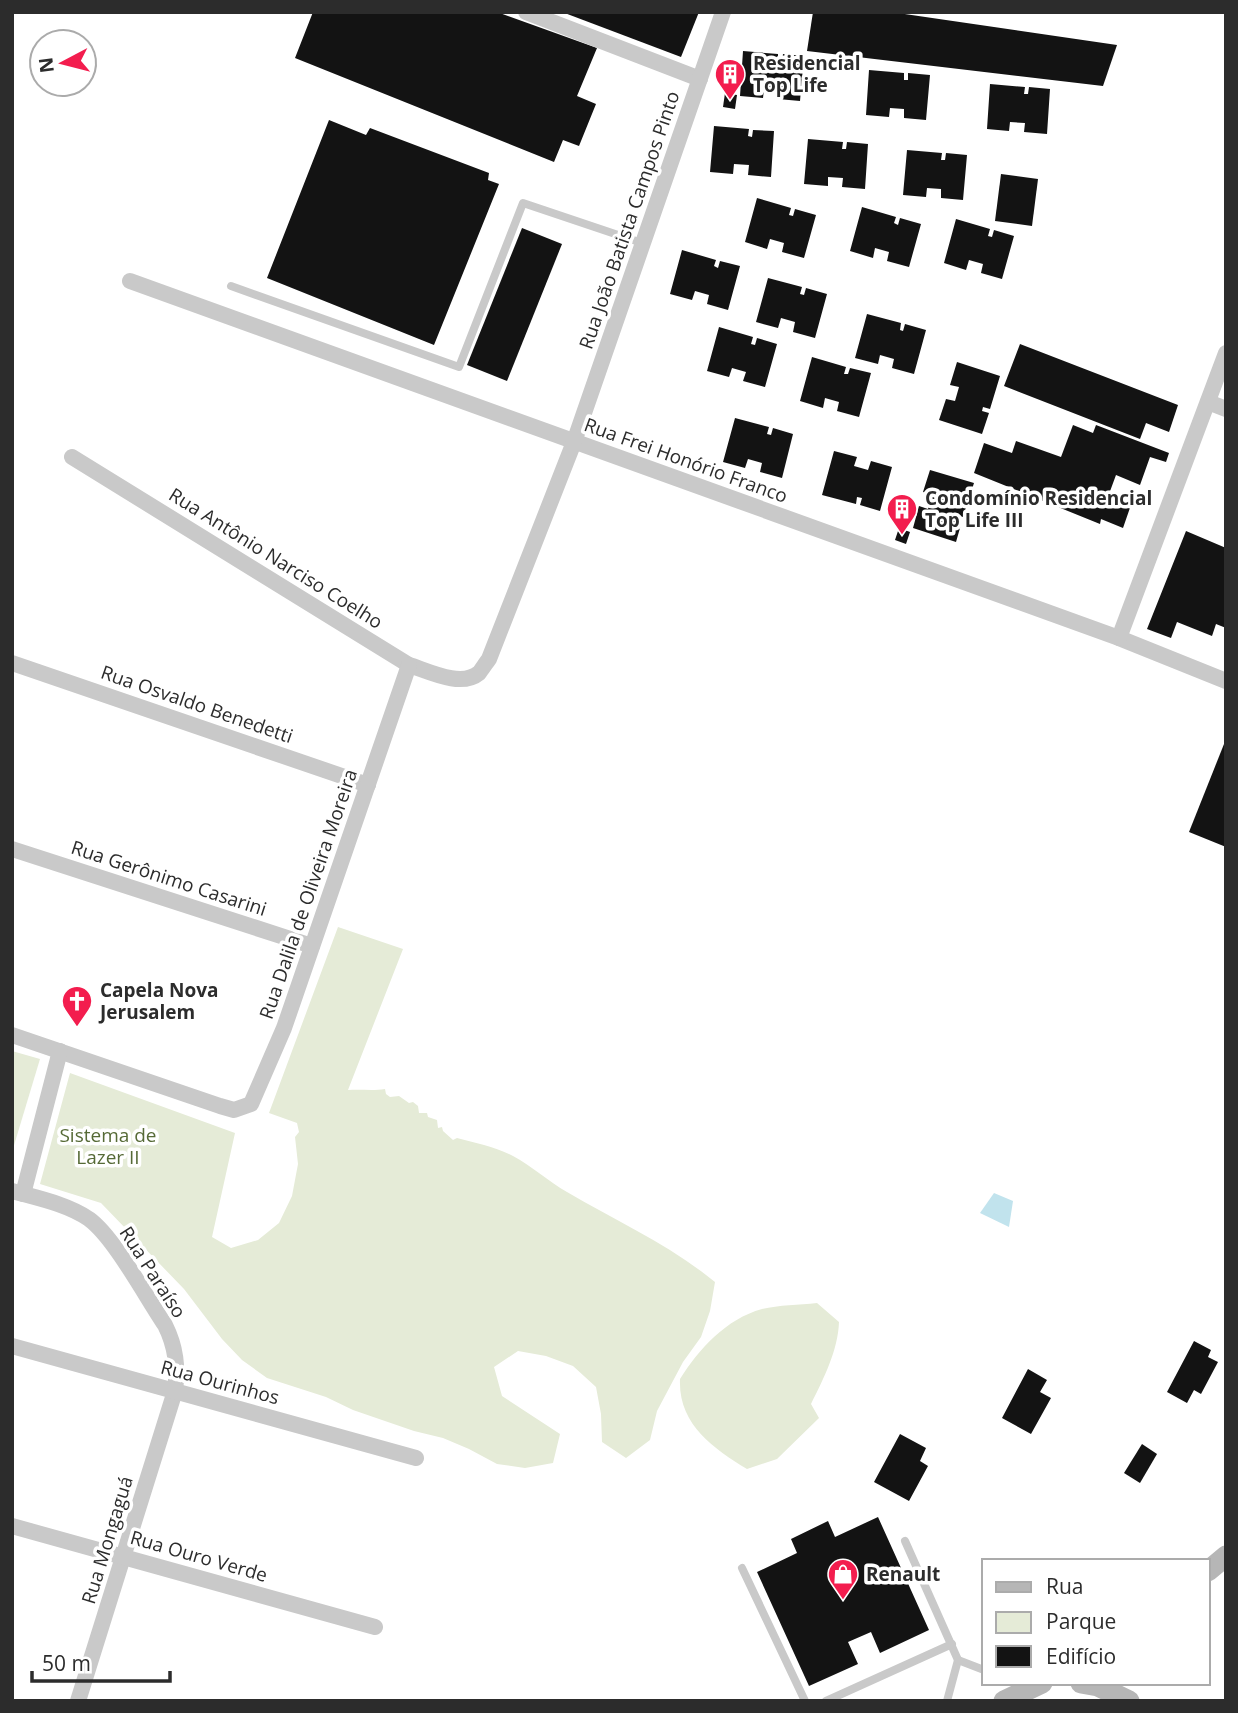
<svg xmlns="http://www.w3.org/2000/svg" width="1238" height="1713" viewBox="0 0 1238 1713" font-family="'Open Sans',sans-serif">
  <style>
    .green { fill: #e5ebd7 }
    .water { fill: #c1e3ed }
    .building { fill: #131313 }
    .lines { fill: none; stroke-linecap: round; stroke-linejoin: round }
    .lane { stroke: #c9c9c9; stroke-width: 8 }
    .street { stroke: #c9c9c9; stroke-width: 16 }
    .secondary { stroke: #b6b6b6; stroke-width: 21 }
    .labels { text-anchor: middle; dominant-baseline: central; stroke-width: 7; stroke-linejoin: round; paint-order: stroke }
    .poi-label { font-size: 19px; font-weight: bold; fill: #2c2c2c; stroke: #fff; text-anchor: start }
    .street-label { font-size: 19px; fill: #2c2c2c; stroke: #fff }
    .park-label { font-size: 19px; fill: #566a36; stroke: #fff }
  </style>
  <rect width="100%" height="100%" fill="#fff"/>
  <g class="green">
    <path d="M338 927 403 949 348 1090C362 1089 372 1091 385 1089L386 1094 390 1097 399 1096 409 1103 413 1102 418 1106 419 1113H427L428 1117 437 1120 438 1128 442 1127 443 1131 453 1140 457 1138C476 1143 496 1147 513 1156 532 1166 549 1182 567 1192 618 1222 670 1245 715 1282L710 1311 701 1337 683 1362 657 1411 650 1440 626 1458 602 1442 601 1414 596 1387 573 1366 546 1356 518 1351 494 1367 502 1396 560 1434 553 1463 525 1468 497 1464 469 1449 443 1438 414 1431 353 1410 326 1397 267 1378 242 1360 222 1339 184 1289 101 1203 40 1184 70 1073 235 1133 212 1237 231 1248 258 1240 279 1223 292 1196 298 1164 295 1137 299 1132 297 1123 269 1113Z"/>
    <path d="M12 1051 40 1059 12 1152Z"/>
    <path d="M817 1303 839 1322C838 1350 824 1378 811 1404L819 1418 777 1459 747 1469C713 1448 678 1424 680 1379 699 1349 726 1319 762 1309 779 1305 799 1305 817 1303Z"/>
  </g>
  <path class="water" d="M994 1193 1013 1201 1009 1227 980 1213Z"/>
  <g class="building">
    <path d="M313 12H497L597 48 577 96 596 104 579 146 563 140 554 162 295 58Z"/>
    <path d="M562 12H699L681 57Z"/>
    <path d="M813 12H891L1117 45 1103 86 807 51Z"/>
    <path d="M743 51 778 54V61H782L783 54 804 56 800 101 778 99V90L764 89 763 98 740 96Z"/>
    <path d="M869 70 904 73V80H908V73L930 75 926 120 904 118V109L890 108 889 117 866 115Z"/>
    <path d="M990 84 1025 87 1024 94H1028L1029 87 1050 89 1047 134 1024 132 1025 123 1010 122 1009 131 987 129Z"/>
    <path d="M725 93 737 95 735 109 723 107Z"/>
    <path d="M329 120 366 135 370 128 489 173 488 180 499 184 434 345 267 278Z"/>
    <path d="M714 126 749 129 748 136 752 137 753 130 774 131 771 177 748 175 749 165 734 164 733 174 710 172Z"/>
    <path d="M808 139 843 142 842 149H846L847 142 868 144 865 189 842 187 843 178 828 177V186L804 184Z"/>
    <path d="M907 150 942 153 941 160H945L946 153 967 155 963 200 941 198V189L927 188 926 197 903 195Z"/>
    <path d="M1001 174 1038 179 1032 226 995 221Z"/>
    <path d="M757 198 791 208 789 215 793 216 795 209 816 215 804 258 782 252 784 243 770 239 767 249 745 242Z"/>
    <path d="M862 207 896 217 894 223 898 225 900 218 921 224 909 267 887 261 889 252 875 248 873 258 850 251Z"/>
    <path d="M956 219 990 229 988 236 992 237 994 230 1014 236 1002 279 981 273 983 264 969 260 966 270 944 263Z"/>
    <path d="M522 228 562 244 507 381 467 365Z"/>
    <path d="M682 250 716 260 714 266 718 268 720 261 740 266 728 310 707 304 709 295 695 291 692 300 670 294Z"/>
    <path d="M768 278 802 287 800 294 804 295 806 288 827 294 815 338 793 332 795 322 781 318 778 328 756 322Z"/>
    <path d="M867 314 901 323 900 330 903 331 905 324 926 330 914 374 892 368 894 359 880 355 878 364 855 358Z"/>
    <path d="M719 327 753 337 751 344 755 345 757 338 777 344 765 387 743 381 746 372 732 368 729 377 707 371Z"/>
    <path d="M1020 344 1178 405 1169 432 1146 423 1140 439 1004 386Z"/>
    <path d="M812 357 846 367 844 374H848L850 368 871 373 859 417 837 411 839 402 825 398 823 408 800 401Z"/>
    <path d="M957 362 1000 376 990 409 983 407 982 411 989 413 982 434 939 420 946 399 955 401 959 387 950 385Z"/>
    <path d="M735 418 769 427 767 434 771 435 773 428 793 434 782 478 760 472 762 463 748 459 745 468 723 462Z"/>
    <path d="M1073 425 1093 433 1096 425 1169 453 1166 462 1150 457 1140 485 1116 475 1109 494 1132 502 1123 528 1101 519 1100 524 974 473 984 443 1012 453 1016 441 1061 457Z"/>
    <path d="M834 451 857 457 854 466 868 470 871 461 892 467 880 511 860 505 862 498 857 497 856 504 822 495Z"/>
    <path d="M930 470 974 483 963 517 957 515 956 519 962 521 956 542 913 528 919 506 928 509 933 495 923 492Z"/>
    <path d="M899 528 910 532 906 544 895 540Z"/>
    <path d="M1186 531 1226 548V628L1216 624 1212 636 1177 622 1171 638 1147 629Z"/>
    <path d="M1226 739V847L1189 832Z"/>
    <path d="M1194 1341 1211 1350 1208 1357 1218 1362 1201 1394 1194 1390 1187 1403 1167 1392Z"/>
    <path d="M1028 1369 1047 1380 1040 1392 1051 1398 1031 1434 1002 1418Z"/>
    <path d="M900 1434 926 1448 920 1461 928 1466 909 1501 874 1482Z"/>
    <path d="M1142 1444 1157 1454 1140 1483 1124 1473Z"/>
    <path d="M878 1517 929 1630 880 1653 871 1632 848 1642 858 1664 809 1686 757 1572 797 1553 791 1539 828 1521 835 1537Z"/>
  </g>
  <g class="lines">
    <g class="lane">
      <path d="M231 286 459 367 523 203 642 243"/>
      <path d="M905 1541 958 1660 947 1701"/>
      <path d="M742 1568 805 1701"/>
      <path d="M958 1660 984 1670"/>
      <path d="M826 1701 952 1644"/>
    </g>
    <g class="street">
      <path d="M526 12 700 79"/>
      <path d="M130 281 1119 638 1226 681"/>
      <path d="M1208 402 1226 409"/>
      <path d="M72 457 409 665C428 671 461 688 479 673 482 669 486 663 489 659L574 442 723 12"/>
      <path d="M1119 638 1226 353"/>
      <path d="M12 663 368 785"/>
      <path d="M12 849 312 946"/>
      <path d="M12 1035 220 1106 234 1110 251 1104 284 1028 409 665"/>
      <path d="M12 1191C37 1198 67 1204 89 1219 114 1237 146 1297 165 1325 176 1347 178 1367 175 1391L78 1701"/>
      <path d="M23 1194 60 1051"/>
      <path d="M12 1346 416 1458"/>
      <path d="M12 1526 375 1627"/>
    </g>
    <g class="secondary">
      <path d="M1208 1571 1226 1556"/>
      <path d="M1081 1683 1098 1686 1129 1701"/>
      <path d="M1004 1701 1042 1683"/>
    </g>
  </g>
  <defs>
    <g id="building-pin" transform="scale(1.575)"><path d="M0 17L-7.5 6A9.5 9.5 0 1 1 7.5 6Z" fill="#f31d4e" stroke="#fff"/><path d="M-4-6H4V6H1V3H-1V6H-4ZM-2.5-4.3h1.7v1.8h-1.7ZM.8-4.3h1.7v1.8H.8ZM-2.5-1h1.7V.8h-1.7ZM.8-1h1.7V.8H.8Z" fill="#fff"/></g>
    <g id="church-pin" transform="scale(1.575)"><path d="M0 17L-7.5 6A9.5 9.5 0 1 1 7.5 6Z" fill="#f31d4e" stroke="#fff"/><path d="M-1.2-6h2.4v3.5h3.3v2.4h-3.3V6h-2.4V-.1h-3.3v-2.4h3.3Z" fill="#fff"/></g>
    <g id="shop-pin" transform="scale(1.575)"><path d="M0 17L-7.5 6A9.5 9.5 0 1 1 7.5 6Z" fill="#f31d4e" stroke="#fff"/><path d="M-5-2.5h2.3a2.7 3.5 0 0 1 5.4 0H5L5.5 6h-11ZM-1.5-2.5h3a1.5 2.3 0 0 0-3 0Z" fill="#fff"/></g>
  </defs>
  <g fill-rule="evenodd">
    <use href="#building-pin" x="730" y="74"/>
    <use href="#building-pin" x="902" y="509"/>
    <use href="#church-pin" x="77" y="1001"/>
    <use href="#shop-pin" x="843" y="1574"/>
  </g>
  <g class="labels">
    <g class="poi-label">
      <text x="753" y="63">Residencial<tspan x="753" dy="22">Top Life</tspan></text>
      <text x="925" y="498">Condomínio Residencial<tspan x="925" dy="22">Top Life III</tspan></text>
      <text x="100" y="990">Capela Nova<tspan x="100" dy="22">Jerusalem</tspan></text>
      <text x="866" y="1574">Renault</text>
    </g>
    <g class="street-label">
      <text transform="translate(629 220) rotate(-71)">Rua João Batista Campos Pinto</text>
      <text transform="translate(686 460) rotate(20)">Rua Frei Honório Franco</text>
      <text transform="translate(276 558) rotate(32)">Rua Antônio Narciso Coelho</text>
      <text transform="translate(197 704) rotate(19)">Rua Osvaldo Benedetti</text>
      <text transform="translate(169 878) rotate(18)">Rua Gerônimo Casarini</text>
      <text transform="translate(308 894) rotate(-71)">Rua Dalila de Oliveira Moreira</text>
      <text transform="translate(153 1272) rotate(57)">Rua Paraíso</text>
      <text transform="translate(220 1382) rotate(15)">Rua Ourinhos</text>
      <text transform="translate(107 1540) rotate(-73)">Rua Mongaguá</text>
      <text transform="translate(199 1556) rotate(16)">Rua Ouro Verde</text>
    </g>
    <g class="park-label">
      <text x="108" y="1135">Sistema de<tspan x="108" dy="22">Lazer II</tspan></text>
    </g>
  </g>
  <rect width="1238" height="1713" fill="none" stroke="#2c2c2c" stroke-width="28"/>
  <rect x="982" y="1559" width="228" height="126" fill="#ffffff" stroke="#ababab" stroke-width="2"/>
  <rect x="996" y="1582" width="35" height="10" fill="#b6b6b6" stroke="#ababab" stroke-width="2"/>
  <text x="1046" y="1594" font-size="21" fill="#2c2c2c">Rua</text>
  <rect x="996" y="1612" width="35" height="21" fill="#e5ebd7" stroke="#ababab" stroke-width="2"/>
  <text x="1046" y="1629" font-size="21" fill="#2c2c2c">Parque</text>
  <rect x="996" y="1646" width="35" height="21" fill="#131313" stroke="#ababab" stroke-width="2"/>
  <text x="1046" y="1664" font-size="21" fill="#2c2c2c">Edifício</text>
  <g transform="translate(63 63) rotate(263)"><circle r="33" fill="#ffffff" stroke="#ababab" stroke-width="2"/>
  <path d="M0-5L12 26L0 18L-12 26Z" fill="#f31d4e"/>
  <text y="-10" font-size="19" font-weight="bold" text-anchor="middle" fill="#2c2c2c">N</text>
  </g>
  <path d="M32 1671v10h138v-10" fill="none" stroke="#2c2c2c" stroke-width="3.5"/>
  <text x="42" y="1671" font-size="21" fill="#2c2c2c" stroke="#ffffff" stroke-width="5" paint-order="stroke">50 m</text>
</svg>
